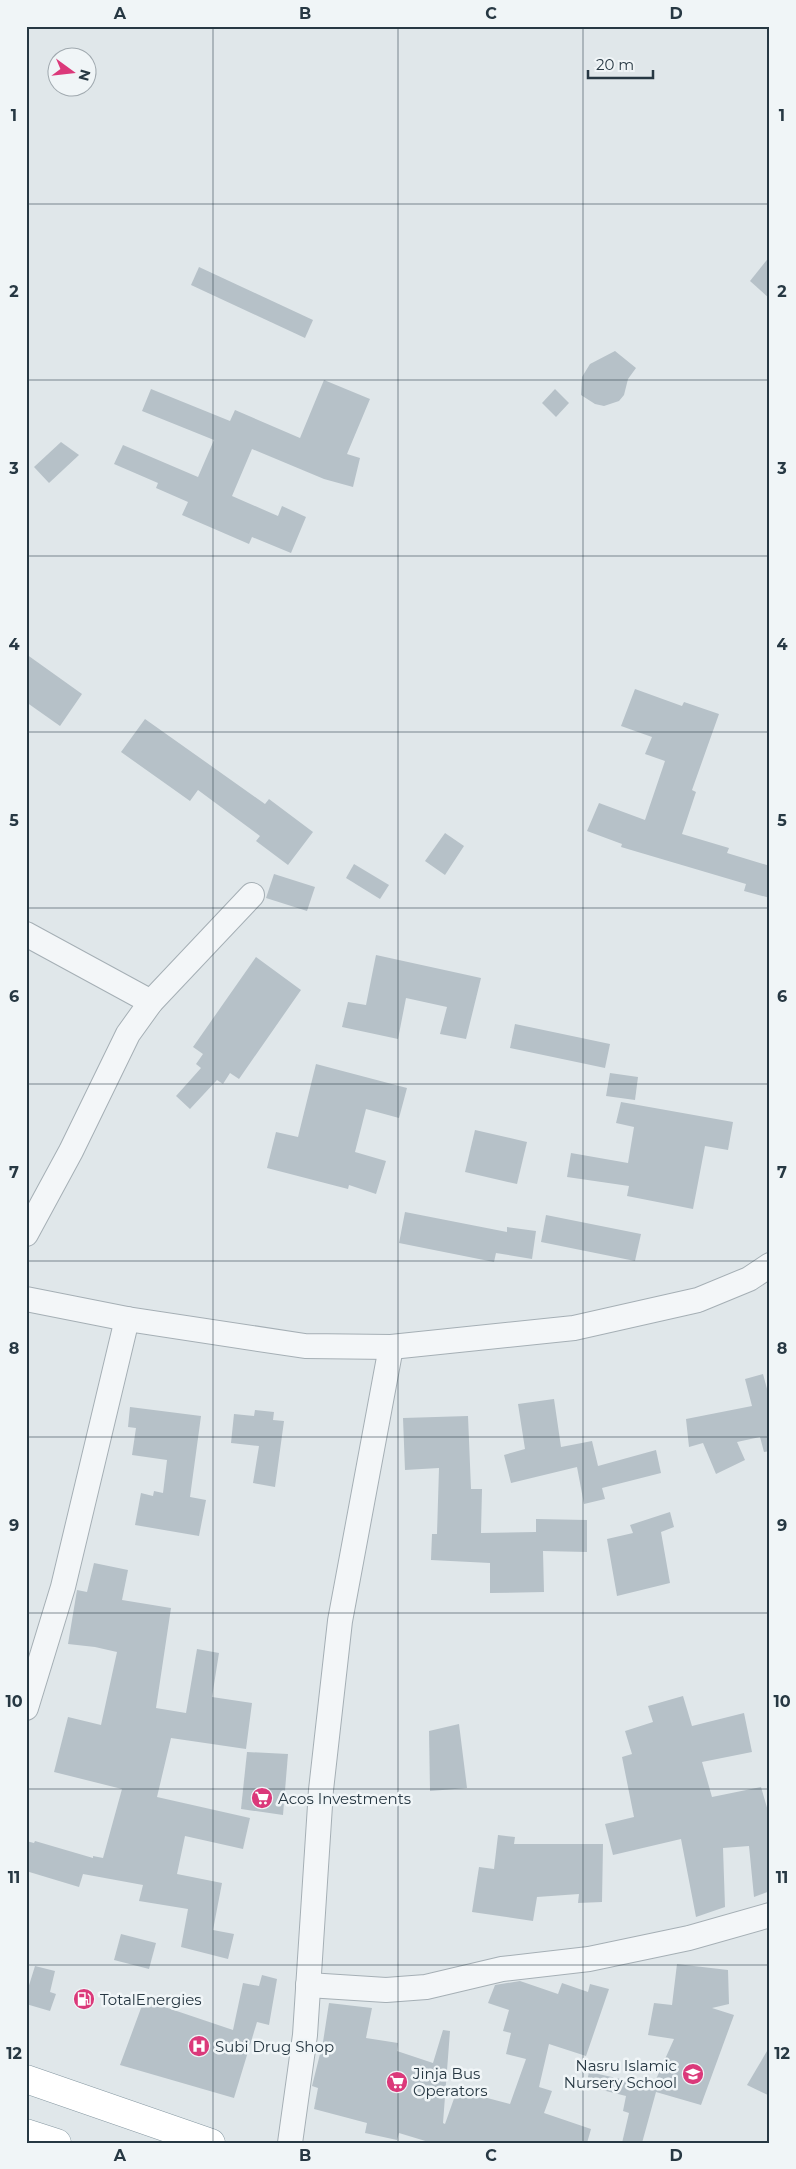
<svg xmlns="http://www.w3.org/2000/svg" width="796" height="2169" viewBox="0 0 796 2169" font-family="Montserrat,sans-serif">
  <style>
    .building { fill: #b6c1c8 }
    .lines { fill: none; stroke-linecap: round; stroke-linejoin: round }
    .minor-casing { stroke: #a5afb5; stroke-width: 26 }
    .highway-casing { stroke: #8698a2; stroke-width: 29 }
    .minor { stroke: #f3f6f8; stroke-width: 24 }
    .highway { stroke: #fff; stroke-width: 28 }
    .grid { fill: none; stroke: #273843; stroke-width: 1; stroke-opacity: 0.55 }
    .labels { text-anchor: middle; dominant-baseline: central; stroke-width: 5; stroke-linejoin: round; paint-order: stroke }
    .poi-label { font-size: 15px; fill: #273843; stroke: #f0f5f7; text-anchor: start }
    .neatline { fill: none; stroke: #273843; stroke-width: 2 }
    .grid-label { font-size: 16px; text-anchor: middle; font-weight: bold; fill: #273843 }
  </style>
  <rect width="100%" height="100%" fill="#e0e7ea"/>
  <g class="building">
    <path d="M770 256V299L750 281Z"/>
    <path d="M199 267 313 320 305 338 191 285Z"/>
    <path d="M615 351 636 368 628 379 624 395 619 401 604 406 595 404 581 395 582 377 590 364Z"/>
    <path d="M324 380 370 399 347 454 360 458 353 487 324 479 252 449 232 496 278 516 282 506 306 517 291 553 252 537 249 544 182 515 188 502 156 488 158 483 114 464 123 445 198 477 214 440 142 411 151 389 230 421 235 410 300 438Z"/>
    <path d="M555 389 569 403 556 417 542 403Z"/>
    <path d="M61 442 79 455 49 483 34 467Z"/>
    <path d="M26 654 82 694 60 726 26 702Z"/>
    <path d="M635 689 682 706 684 702 719 714 692 790 696 792 682 834 729 848 727 853 770 866V898L744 891 746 884 621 847 622 844 587 831 599 803 645 820 665 761 645 754 652 737 621 726Z"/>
    <path d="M145 719 265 804 269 799 313 832 288 865 256 841 260 836 198 790 190 801 121 752Z"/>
    <path d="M445 833 464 846 445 875 425 861Z"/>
    <path d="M354 864 389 885 380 899 346 878Z"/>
    <path d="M274 874 315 887 307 911 266 898Z"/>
    <path d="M376 955 481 978 466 1039 440 1034 447 1007 406 998 398 1039 342 1027 348 1002 366 1005Z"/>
    <path d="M256 957 301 990 239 1079 230 1073 223 1084 217 1080 190 1109 176 1096 201 1068 196 1064 203 1054 193 1047Z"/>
    <path d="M515 1024 610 1044 605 1068 510 1048Z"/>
    <path d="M316 1064 407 1088 399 1118 366 1109 355 1152 386 1161 376 1194 349 1185 348 1189 267 1168 276 1132 298 1137Z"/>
    <path d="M610 1073 638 1077 635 1100 606 1096Z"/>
    <path d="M621 1102 733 1122 728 1150 705 1146 693 1209 627 1196 629 1186 567 1177 571 1153 628 1163 634 1127 616 1123Z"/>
    <path d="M475 1130 527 1142 517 1184 465 1172Z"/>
    <path d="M405 1212 507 1232V1227L536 1231 532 1259 496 1253 494 1262 399 1243Z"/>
    <path d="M546 1215 641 1234 635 1261 541 1242Z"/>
    <path d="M763 1374 770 1400V1451L764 1452 760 1437 737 1442 745 1460 716 1474 703 1443 689 1447 686 1419 752 1406 745 1379Z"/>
    <path d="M554 1399 561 1447 592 1441 598 1466 656 1450 661 1473 602 1488 605 1499 584 1504 577 1467 511 1483 504 1455 525 1449 518 1404Z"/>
    <path d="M130 1407 201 1416 190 1497 206 1500 199 1536 135 1525 141 1493 153 1496 154 1491 163 1493 167 1460 132 1455 136 1428 128 1427Z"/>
    <path d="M255 1410 274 1412 273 1420 284 1421 275 1487 253 1483 259 1446 231 1443 234 1414 254 1416Z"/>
    <path d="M468 1416 471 1489H482L481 1533 536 1532V1519L587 1520V1552L543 1551 544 1592 490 1593V1563L431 1560 432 1534H437L439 1468 405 1470 403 1418Z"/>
    <path d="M670 1512 674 1527 661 1532 670 1583 617 1596 607 1539 633 1533 630 1525Z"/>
    <path d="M94 1563 128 1570 122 1600 171 1608 156 1708 186 1713 197 1649 219 1653 212 1697 252 1703 246 1749 171 1738 157 1797 250 1818 243 1849 185 1836 177 1874 222 1883 213 1930 234 1934 228 1959 181 1947 188 1909 139 1901 143 1885 83 1874 79 1887 26 1871V1841L34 1843 35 1841 93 1858V1856L103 1858 122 1789 54 1772 68 1717 101 1725 117 1652 95 1647 68 1644 77 1590 87 1592Z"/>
    <path d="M683 1696 692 1726 744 1713 752 1752 702 1762 712 1797 761 1787 770 1818V1891L754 1897 749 1846 723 1848 725 1907 696 1917 681 1839 613 1855 605 1824 634 1817 622 1757 632 1754 625 1731 653 1722 648 1706Z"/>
    <path d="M459 1724 467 1788 430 1791 429 1731Z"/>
    <path d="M247 1752 288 1754 283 1815 241 1809Z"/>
    <path d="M498 1835 515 1837 514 1844H603L602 1902 578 1903 579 1894 537 1897 533 1921 472 1912 479 1867 494 1869Z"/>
    <path d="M121 1934 156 1943 149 1969 114 1960Z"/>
    <path d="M677 1964 728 1970 729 2004 712 2008 734 2015 701 2105 656 2092 642 2143H622L629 2113 623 2111 626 2096 586 2086 589 2072 653 2086 674 2039 648 2035 654 2003 672 2005Z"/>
    <path d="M35 1966 55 1971 50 1992 56 1994 50 2011 26 2004V1995Z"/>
    <path d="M262 1975 277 1979 269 2025 257 2022 234 2098 120 2065 144 2000 233 2030 243 1983 259 1986Z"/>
    <path d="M520 1981 558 1994 562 1983 588 1992 590 1984 609 1989 586 2056 549 2044 539 2087 552 2091 544 2113 591 2129 587 2143H432L399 2133 397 2140 365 2133 367 2123 314 2109 318 2088 312 2086 323 2042 329 2003 372 2008 366 2038 398 2043 397 2051 433 2063 443 2030 450 2031 443 2123 445 2124 457 2090 510 2104 526 2059 506 2054 511 2033 503 2031 509 2010 488 2003 495 1985Z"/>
    <path d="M770 2046V2096L747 2085Z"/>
  </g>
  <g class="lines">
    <g class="minor-casing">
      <g id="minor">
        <path d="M26 934 151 1002"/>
        <path d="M26 1234 71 1151 128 1034 151 1002 252 895"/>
        <path d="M26 1299 127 1319 305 1346 391 1347 574 1328 698 1300 749 1279 770 1265"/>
        <path d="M26 1708 63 1587 127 1319"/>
        <path d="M308 1985 386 1990 426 1987 502 1969 589 1959 689 1938 770 1915"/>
        <path d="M290 2143 305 2035 321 1790 340 1621 391 1347"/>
      </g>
    </g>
    <g class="highway-casing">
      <g id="highway">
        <path d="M26 2079 211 2143"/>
        <path d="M26 2133 57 2143"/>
      </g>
    </g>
    <use href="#minor" class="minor"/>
    <use href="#highway" class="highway"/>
  </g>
  <path class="grid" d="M213 26V2143M398 26V2143M583 26V2143M26 204H770M26 380H770M26 556H770M26 732H770M26 908H770M26 1084H770M26 1261H770M26 1437H770M26 1613H770M26 1789H770M26 1965H770"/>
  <defs>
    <g id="supermarket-disc" transform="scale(1.125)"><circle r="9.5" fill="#db397a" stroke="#f0f5f7"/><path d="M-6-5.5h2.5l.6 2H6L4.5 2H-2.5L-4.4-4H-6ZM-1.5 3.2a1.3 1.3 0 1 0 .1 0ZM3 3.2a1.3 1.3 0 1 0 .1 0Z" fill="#fff"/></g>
    <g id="fuel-disc" transform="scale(1.125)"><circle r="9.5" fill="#db397a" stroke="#f0f5f7"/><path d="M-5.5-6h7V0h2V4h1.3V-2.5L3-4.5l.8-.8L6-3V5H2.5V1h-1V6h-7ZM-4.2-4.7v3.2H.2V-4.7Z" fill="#fff"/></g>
    <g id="hospital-disc" transform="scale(1.125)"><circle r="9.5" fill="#db397a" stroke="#f0f5f7"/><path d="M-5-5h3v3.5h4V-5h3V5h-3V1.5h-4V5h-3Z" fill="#fff"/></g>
    <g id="school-disc" transform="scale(1.125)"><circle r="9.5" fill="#db397a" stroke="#f0f5f7"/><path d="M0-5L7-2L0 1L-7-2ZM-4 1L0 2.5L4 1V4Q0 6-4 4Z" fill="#fff"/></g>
  </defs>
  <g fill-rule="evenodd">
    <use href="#supermarket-disc" x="262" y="1798"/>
    <use href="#fuel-disc" x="84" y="1999"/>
    <use href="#hospital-disc" x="199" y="2046"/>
    <use href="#school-disc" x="693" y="2074"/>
    <use href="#supermarket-disc" x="397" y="2082"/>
  </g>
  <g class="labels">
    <g class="poi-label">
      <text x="278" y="1798">Acos Investments</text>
      <text x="100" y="1999">TotalEnergies</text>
      <text x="215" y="2046">Subi Drug Shop</text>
      <text x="677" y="2065" text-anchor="end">Nasru Islamic<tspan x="677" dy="17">Nursery School</tspan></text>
      <text x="413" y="2073">Jinja Bus<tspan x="413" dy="17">Operators</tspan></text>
    </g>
  </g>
  <rect width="796" height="2169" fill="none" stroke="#f0f5f7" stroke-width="55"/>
  <g transform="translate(72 72) rotate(105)"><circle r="24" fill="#f0f5f7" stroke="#a0a9af"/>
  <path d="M0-4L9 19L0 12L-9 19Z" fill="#db397a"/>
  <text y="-8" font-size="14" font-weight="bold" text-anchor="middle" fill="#273843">N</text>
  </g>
  <path d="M588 70v8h65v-8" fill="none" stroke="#273843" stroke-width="2.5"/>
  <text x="596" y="70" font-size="15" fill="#273843" stroke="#f0f5f7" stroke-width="4" paint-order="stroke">20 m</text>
  <rect x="28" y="28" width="740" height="2114" class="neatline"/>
  <g class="grid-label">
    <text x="120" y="19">A</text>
    <text x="305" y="19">B</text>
    <text x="491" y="19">C</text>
    <text x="676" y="19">D</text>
    <text x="14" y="121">1</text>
    <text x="782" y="121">1</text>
    <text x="14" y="297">2</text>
    <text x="782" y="297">2</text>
    <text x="14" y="474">3</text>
    <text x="782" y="474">3</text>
    <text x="14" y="650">4</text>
    <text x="782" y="650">4</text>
    <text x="14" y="826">5</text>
    <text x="782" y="826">5</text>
    <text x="14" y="1002">6</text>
    <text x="782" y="1002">6</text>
    <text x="14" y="1178">7</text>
    <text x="782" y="1178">7</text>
    <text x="14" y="1354">8</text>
    <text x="782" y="1354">8</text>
    <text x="14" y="1531">9</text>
    <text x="782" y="1531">9</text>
    <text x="14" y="1707">10</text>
    <text x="782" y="1707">10</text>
    <text x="14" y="1883">11</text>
    <text x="782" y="1883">11</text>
    <text x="14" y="2059">12</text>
    <text x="782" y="2059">12</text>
    <text x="120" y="2161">A</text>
    <text x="305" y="2161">B</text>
    <text x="491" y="2161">C</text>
    <text x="676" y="2161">D</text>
  </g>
</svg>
